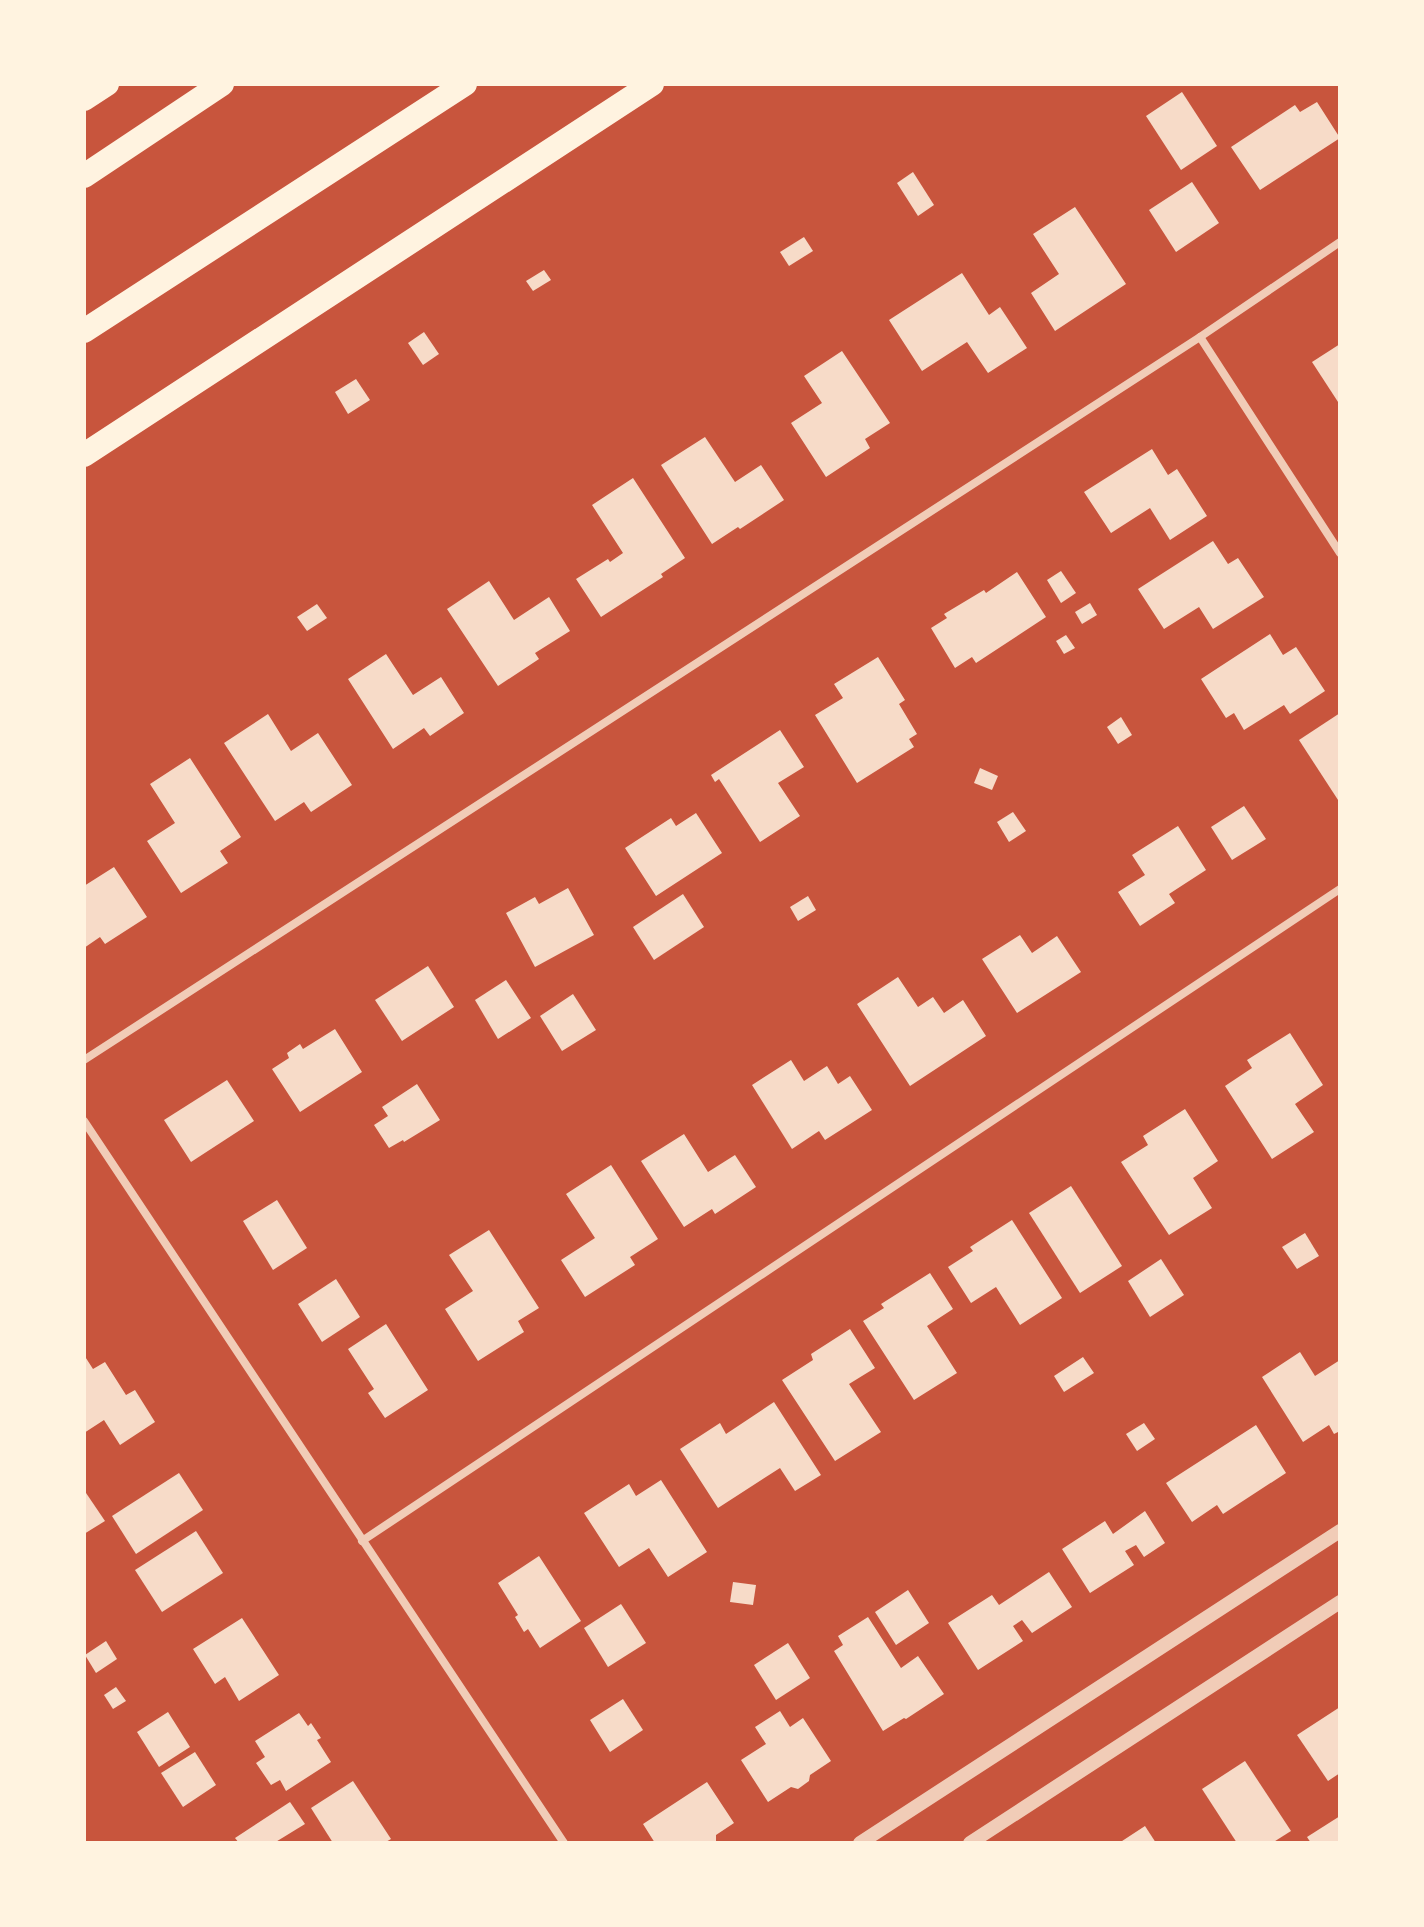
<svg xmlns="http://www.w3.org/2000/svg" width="1424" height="1927" viewBox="0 0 1424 1927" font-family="'Source Serif 4',serif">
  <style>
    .building { fill: #f7dbc8 }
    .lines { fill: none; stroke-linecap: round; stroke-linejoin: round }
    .minor { stroke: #f1ccb7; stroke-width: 8 }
    .tertiary { stroke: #f1ccb7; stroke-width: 14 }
    .motorway { stroke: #fff3e0; stroke-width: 24 }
  </style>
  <rect width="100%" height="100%" fill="#c8553d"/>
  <g class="building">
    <path d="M1182 92 1217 146 1181 170 1146 116Z"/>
    <path d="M1317 102 1340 138 1260 190 1231 147 1295 105 1300 112Z"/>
    <path d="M913 172 934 205 918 216 897 183Z"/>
    <path d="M1192 182 1219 223 1176 252 1149 210Z"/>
    <path d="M1075 207 1126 284 1055 331 1031 293 1059 274 1033 234Z"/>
    <path d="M804 237 813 251 789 266 780 252Z"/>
    <path d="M544 270 551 280 533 291 526 281Z"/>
    <path d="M962 273 989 315 1000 307 1027 348 988 373 967 342 922 371 889 320Z"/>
    <path d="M424 332 439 354 423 365 408 343Z"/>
    <path d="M1340 344V405L1312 362Z"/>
    <path d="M842 351 890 423 865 439 870 448 826 477 791 423 822 403 804 376Z"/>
    <path d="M356 379 370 400 348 414 335 392Z"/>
    <path d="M705 437 735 482 761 465 784 500 740 529 738 527 712 544 661 465Z"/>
    <path d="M1152 449 1168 475 1177 469 1207 516 1170 540 1150 508 1111 533 1084 492Z"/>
    <path d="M633 478 685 558 661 574 663 577 601 617 576 579 608 559 610 562 623 553 592 505Z"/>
    <path d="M1213 541 1228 564 1238 558 1264 597 1213 629 1199 607 1164 629 1138 589Z"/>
    <path d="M1061 571 1076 593 1061 603 1047 580Z"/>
    <path d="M1017 572 1046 617 976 663 972 657 955 668 931 628 947 618 944 614 984 590 986 593Z"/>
    <path d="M489 581 514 620 549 597 570 631 535 653 539 659 498 686 447 609Z"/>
    <path d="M1090 603 1097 615 1082 624 1075 612Z"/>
    <path d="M317 604 327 618 307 631 297 617Z"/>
    <path d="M1270 634 1283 655 1296 647 1325 691 1290 714 1284 705 1244 730 1234 713 1226 718 1201 679Z"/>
    <path d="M1066 635 1075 648 1064 654 1056 641Z"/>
    <path d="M386 654 413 695 441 677 464 713 430 736 424 728 393 749 348 679Z"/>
    <path d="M878 657 905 700 899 704 917 734 909 739 914 747 857 783 815 715 843 698 834 684Z"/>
    <path d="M1340 713V803L1299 740Z"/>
    <path d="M268 714 291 751 318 733 352 785 311 812 304 802 275 821 224 743Z"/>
    <path d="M1121 717 1132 735 1118 744 1107 727Z"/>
    <path d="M780 730 804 767 778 783 800 816 760 842 719 779 715 782 711 775Z"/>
    <path d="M190 758 241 837 220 851 228 863 181 893 147 841 175 823 150 784Z"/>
    <path d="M980 768 998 776 992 790 974 783Z"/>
    <path d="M1244 806 1266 839 1232 860 1211 827Z"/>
    <path d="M1013 812 1026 831 1009 842 997 822Z"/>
    <path d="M696 813 722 853 656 896 625 848 671 818 676 826Z"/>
    <path d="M1178 826 1206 870 1169 894 1175 903 1140 926 1118 892 1145 875 1132 855Z"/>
    <path d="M114 867 147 917 105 944 100 937 84 948V886Z"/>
    <path d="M568 888 594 935 535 967 506 913 535 897 539 904Z"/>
    <path d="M683 894 704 927 654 960 633 927Z"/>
    <path d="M808 896 816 910 798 921 790 907Z"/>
    <path d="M1020 935 1032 953 1057 936 1081 972 1017 1013 982 959Z"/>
    <path d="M428 966 454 1007 402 1041 375 1000Z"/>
    <path d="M898 977 918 1007 933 997 944 1013 963 1000 986 1036 910 1086 857 1004Z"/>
    <path d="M506 980 531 1018 498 1039 475 1000Z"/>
    <path d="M573 994 596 1030 562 1051 540 1016Z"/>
    <path d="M335 1029 362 1072 300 1112 272 1069 289 1058 287 1053 300 1044 303 1049Z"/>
    <path d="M1290 1033 1323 1085 1295 1104 1314 1132 1272 1159 1225 1086 1252 1068 1247 1060Z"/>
    <path d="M791 1060 804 1081 827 1066 838 1084 850 1076 872 1110 825 1140 819 1131 792 1149 752 1085Z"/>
    <path d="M227 1080 254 1121 191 1162 164 1120Z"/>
    <path d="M417 1084 440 1120 404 1142 403 1140 389 1148 374 1125 388 1116 382 1107Z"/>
    <path d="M1185 1109 1218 1161 1193 1178 1212 1208 1169 1235 1121 1162 1148 1145 1143 1136Z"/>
    <path d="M684 1134 708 1172 735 1155 756 1187 715 1214 712 1209 684 1227 641 1161Z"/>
    <path d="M611 1165 658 1239 630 1257 635 1265 585 1297 561 1260 595 1238 566 1194Z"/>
    <path d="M1071 1186 1122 1266 1080 1293 1029 1213Z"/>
    <path d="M277 1200 307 1248 273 1270 243 1221Z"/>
    <path d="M1012 1220 1062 1298 1020 1325 996 1287 971 1303 948 1267 973 1251 970 1247Z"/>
    <path d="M489 1230 539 1308 518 1321 524 1332 478 1361 445 1309 473 1291 449 1255Z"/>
    <path d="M1305 1233 1319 1256 1297 1269 1282 1247Z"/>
    <path d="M1161 1259 1184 1295 1150 1317 1128 1281Z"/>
    <path d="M930 1273 953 1309 927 1326 957 1373 914 1400 863 1321 884 1308 881 1304Z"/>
    <path d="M336 1279 360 1317 322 1342 298 1304Z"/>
    <path d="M386 1324 428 1390 385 1418 368 1393 374 1389 348 1349Z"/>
    <path d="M850 1329 875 1368 849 1384 881 1432 835 1461 782 1380 813 1360 811 1354Z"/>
    <path d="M1300 1352 1315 1376 1340 1360V1431L1334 1434 1329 1425 1303 1442 1262 1377Z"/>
    <path d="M84 1355 93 1369 105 1362 126 1395 135 1390 155 1422 120 1445 104 1420 84 1433Z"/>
    <path d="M1083 1357 1094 1373 1064 1392 1054 1376Z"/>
    <path d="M774 1402 821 1475 795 1491 780 1468 718 1508 680 1449 720 1423 726 1434Z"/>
    <path d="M1144 1423 1155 1439 1137 1451 1126 1434Z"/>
    <path d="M1256 1425 1286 1473 1223 1514 1217 1505 1192 1522 1166 1483Z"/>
    <path d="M179 1473 203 1510 136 1554 112 1516Z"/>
    <path d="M661 1480 707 1552 668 1577 649 1548 619 1567 584 1513 629 1484 636 1496Z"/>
    <path d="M84 1490 105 1521 84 1534Z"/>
    <path d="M1145 1511 1165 1543 1144 1557 1136 1545 1125 1551 1134 1565 1090 1593 1062 1549 1105 1521 1113 1534Z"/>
    <path d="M196 1531 223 1573 162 1612 135 1570Z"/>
    <path d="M539 1556 581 1621 540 1648 528 1629 524 1632 515 1617 518 1615 498 1583Z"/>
    <path d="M1049 1572 1072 1607 1032 1633 1022 1620 1013 1626 1023 1641 978 1670 948 1623 992 1595 999 1605Z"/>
    <path d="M733 1582 756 1585 753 1605 730 1602Z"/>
    <path d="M908 1590 929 1623 896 1645 875 1612Z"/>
    <path d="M621 1604 646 1643 608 1667 584 1628Z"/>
    <path d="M868 1617 901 1668 918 1656 944 1694 906 1719 904 1718 883 1731 834 1651 843 1645 838 1636Z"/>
    <path d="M242 1618 279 1675 239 1701 225 1677 215 1684 193 1649Z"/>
    <path d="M106 1641 117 1659 96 1673 85 1655Z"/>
    <path d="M788 1643 810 1678 776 1700 754 1665Z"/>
    <path d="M116 1687 126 1701 113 1709 104 1695Z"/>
    <path d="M623 1699 643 1730 610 1752 590 1720Z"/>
    <path d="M1340 1707V1773L1328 1781 1297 1735Z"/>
    <path d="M780 1711 790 1727 803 1718 831 1761 810 1775 809 1781 798 1789 791 1787 768 1802 741 1760 766 1744 755 1727Z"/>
    <path d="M168 1712 190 1747 159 1767 137 1732Z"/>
    <path d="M299 1713 308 1726 311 1723 321 1738 317 1740 331 1762 286 1791 280 1780 271 1785 256 1763 265 1757 255 1741Z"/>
    <path d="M195 1752 216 1785 183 1807 161 1773Z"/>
    <path d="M1245 1761 1291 1831 1272 1843H1237L1202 1789Z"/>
    <path d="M353 1781 391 1839 384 1843H333L311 1808Z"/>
    <path d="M707 1782 734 1823 716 1835V1841L712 1843H655L643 1824Z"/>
    <path d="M290 1802 305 1824 274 1843H239L235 1838Z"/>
    <path d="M1340 1816V1843H1311L1307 1837Z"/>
    <path d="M1145 1826 1156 1843H1119Z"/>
  </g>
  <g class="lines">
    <g class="minor">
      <path d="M1200 337 1340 553"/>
      <path d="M84 1060 1200 337 1340 242"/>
      <path d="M84 1121 564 1843"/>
      <path d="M362 1541 1340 889"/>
    </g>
    <g class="tertiary">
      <path d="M860 1843 1340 1531"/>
      <path d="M970 1843 1340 1602"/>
    </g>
    <g class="motorway">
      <path d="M84 99 107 84"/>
      <path d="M84 176 222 84"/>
      <path d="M84 331 465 84"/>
      <path d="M84 455 652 84"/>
    </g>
  </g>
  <rect width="1424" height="1927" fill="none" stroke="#fff3e0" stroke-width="172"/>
</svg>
